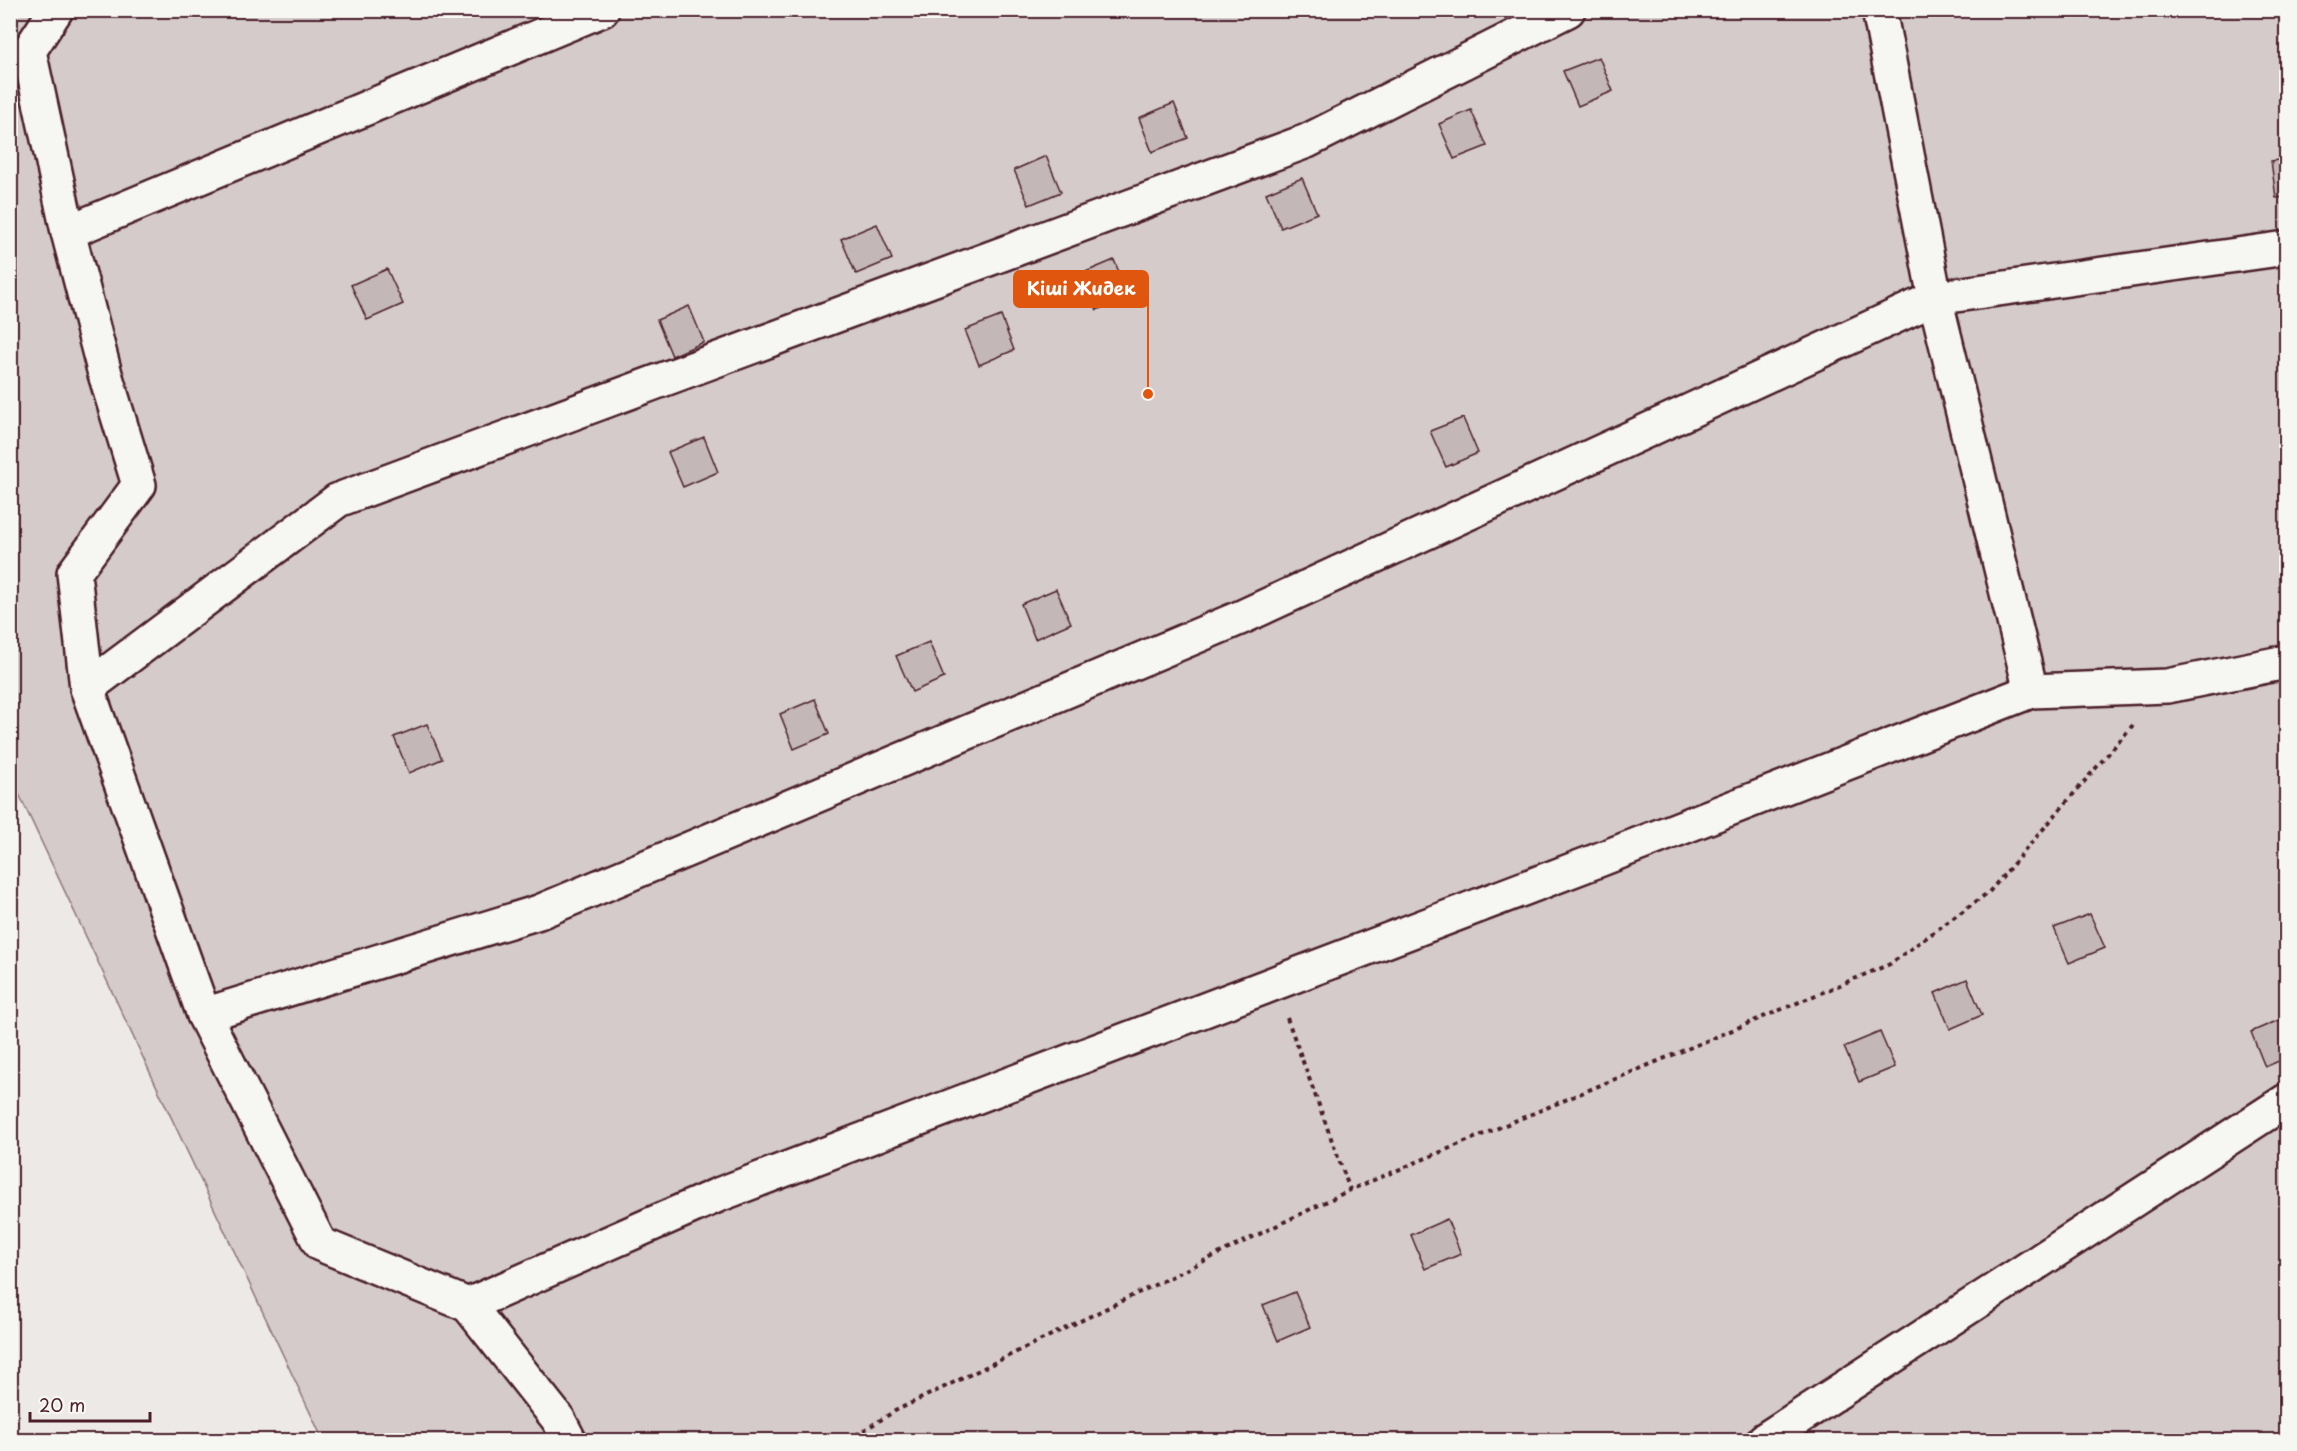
<svg xmlns="http://www.w3.org/2000/svg" width="2297" height="1451" viewBox="0 0 2297 1451" font-family="'Playpen Sans',sans-serif">
  <style>
    .green { fill: #d4cbca; stroke: #8f757a; stroke-width: 1.5 }
    .building { fill: #c4b7b7; stroke: #4a1f2b; stroke-width: 1.5 }
    .lines { fill: none; stroke-linecap: round; stroke-linejoin: round }
    .minor-casing { stroke: #4a1f2b; stroke-width: 38 }
    .path { stroke: #4a1f2b; stroke-width: 4; stroke-dasharray: 4.5 4.5; stroke-linecap: butt }
    .minor { stroke: #f6f6f2; stroke-width: 33 }
    .leader { fill: none; stroke: #e0560e; stroke-width: 2 }
    .callout-dot { fill: #e0560e; stroke: #f6f6f2; stroke-width: 2 }
    .callout { fill: #e0560e; stroke: #e0560e; stroke-width: 2 }
    .callout-label { font-size: 18px; text-anchor: middle; font-weight: bold; fill: #fff }
  </style>
  <rect width="100%" height="100%" fill="#ece9e6"/>
  <filter id="ink" filterUnits="userSpaceOnUse"><feTurbulence type="fractalNoise" baseFrequency=".0167" numOctaves="2"/><feDisplacementMap in="SourceGraphic" scale="12" xChannelSelector="R" yChannelSelector="G"/><feConvolveMatrix kernelMatrix="1 2 1 2 8 2 1 2 1" color-interpolation-filters="sRGB"/></filter>
  <g filter="url(#ink)">
    <path class="green" d="M10 11H2286V1440H323L11 777Z"/>
    <g class="building">
      <path d="M1599 57 1613 91 1578 106 1563 71Z"/>
      <path d="M1174 103 1188 138 1152 152 1139 118Z"/>
      <path d="M1471 110 1487 146 1454 159 1439 124Z"/>
      <path d="M1046 156 1061 192 1029 205 1014 170Z"/>
      <path d="M2286 159V197L2276 198 2271 161Z"/>
      <path d="M1302 178 1317 213 1281 228 1266 193Z"/>
      <path d="M877 224 892 259 856 274 841 239Z"/>
      <path d="M1114 260 1129 296 1097 310 1081 274Z"/>
      <path d="M387 269 403 304 367 320 351 285Z"/>
      <path d="M689 306 704 342 672 356 657 320Z"/>
      <path d="M1001 316 1014 350 979 365 965 330Z"/>
      <path d="M1463 418 1478 453 1446 467 1430 431Z"/>
      <path d="M704 437 718 472 683 487 668 452Z"/>
      <path d="M1056 589 1071 623 1035 639 1021 604Z"/>
      <path d="M929 642 944 678 912 692 896 656Z"/>
      <path d="M815 699 829 734 794 749 780 714Z"/>
      <path d="M427 724 442 759 409 773 394 737Z"/>
      <path d="M2090 914 2105 948 2069 963 2054 928Z"/>
      <path d="M1967 979 1982 1015 1950 1029 1935 993Z"/>
      <path d="M2286 1017V1058L2265 1067 2251 1032Z"/>
      <path d="M1880 1032 1895 1067 1859 1082 1844 1047Z"/>
      <path d="M1447 1219 1461 1254 1425 1269 1411 1235Z"/>
      <path d="M1295 1292 1310 1327 1278 1341 1263 1305Z"/>
    </g>
    <g class="lines">
      <g class="minor-casing">
        <g id="minor">
          <path d="M56 10 29 51 68 232 105 374 139 485 74 573 87 688 204 1015 320 1244 468 1305"/>
          <path d="M1879 10 1935 298 2031 691"/>
          <path d="M68 232 602 10"/>
          <path d="M87 688 338 500 1307 141 1568 10"/>
          <path d="M204 1015 539 912 1242 617 1935 298 2286 248"/>
          <path d="M569 1440 558 1419 468 1305 718 1195 1596 861 2031 691 2167 686 2286 662"/>
          <path d="M1764 1440 2286 1101"/>
        </g>
      </g>
      <g class="path">
        <path d="M1287 1018 1350 1190"/>
        <path d="M848 1440 895 1411 1350 1190 1890 964 1989 892 2133 725"/>
      </g>
      <use href="#minor" class="minor"/>
    </g>
  </g>
  <path class="leader" d="M1148 394L1148 289"/>
  <circle class="callout-dot" cx="1148" cy="394" r="6"/>
  <rect class="callout" x="1014" y="271" width="134" height="36" rx="6"/>
  <g class="callout-label">
    <text x="1081" y="295">Кіші Жидек</text>
  </g>
  <rect width="2297" height="1451" fill="none" stroke="#f6f6f2" stroke-width="36"/>
  <rect x="18" y="18" width="2261" height="1415" fill="none" stroke="#4a1f2b" stroke-width="2" filter="url(#ink)"/>
  <path d="M30 1412v9h120v-9" fill="none" stroke="#4a1f2b" stroke-width="3"/>
  <text x="39" y="1412" font-size="18" fill="#4a1f2b" stroke="#f6f6f2" stroke-width="4.5" paint-order="stroke">20 m</text>
</svg>
